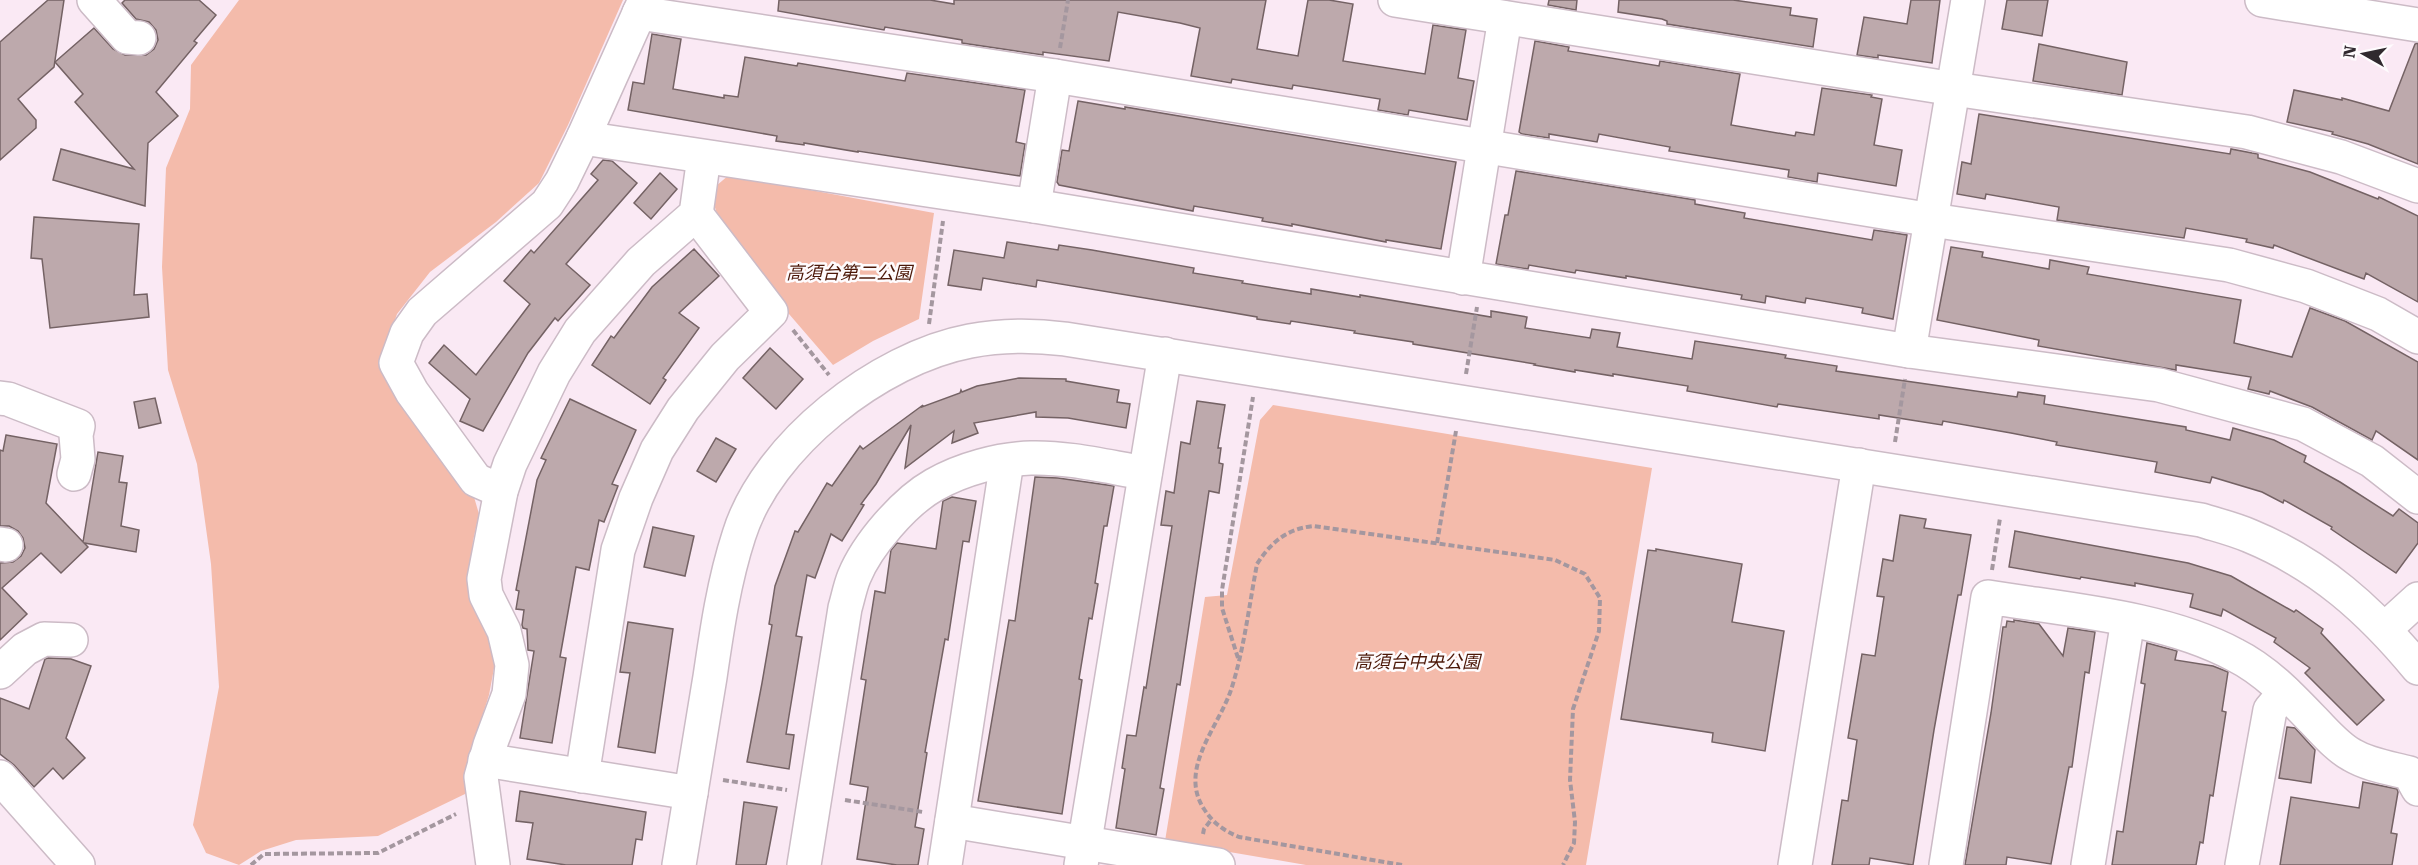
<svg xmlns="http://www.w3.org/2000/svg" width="2418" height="865" viewBox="0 0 2418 865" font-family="'Roboto Serif','Noto Sans JP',serif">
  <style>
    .green { fill: #f4bbab }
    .building { fill: #bda9ac; stroke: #746264; stroke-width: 1.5 }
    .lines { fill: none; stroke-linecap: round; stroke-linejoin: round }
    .minor-casing { stroke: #ccbbc6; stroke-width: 36 }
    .path { stroke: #a4979f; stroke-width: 4; stroke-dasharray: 6 3; stroke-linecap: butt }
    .minor { stroke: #fff; stroke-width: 33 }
    .labels { text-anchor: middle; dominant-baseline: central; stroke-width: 5; stroke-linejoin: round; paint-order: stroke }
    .park-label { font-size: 18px; font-style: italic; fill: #4c1808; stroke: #fefbfd }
  </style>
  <rect width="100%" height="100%" fill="#fae9f4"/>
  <g class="green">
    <path d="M239 0H623L568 125 539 183 496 222 430 272 397 314 381 360 474 497 479 514 473 541 470 585 485 623 495 663 489 695 471 752 465 794 378 836 296 840 261 851 239 865 206 853 193 825 219 687 211 564 197 464 168 370 162 267 166 168 190 109 191 65Z"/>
    <path d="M729 175 934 213 919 319 873 341 833 365 789 314 717 214 713 201 716 186Z"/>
    <path d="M1273 405 1652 468 1586 865H1306L1165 841 1205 597 1227 595 1260 420Z"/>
  </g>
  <g class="building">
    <path d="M48 0H64L54 67 18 99 36 120V128L0 160V42Z"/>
    <path d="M125 0H199L216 15 194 41 197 43 156 92 178 116 148 143 145 206 53 180 61 149 134 169 75 102 83 94 55 62 94 28 113 49 125 55H146L154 49 158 40 156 30 149 22 136 19 122 3Z"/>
    <path d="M779 0H930L954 4V0H1266L1257 49 1298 56 1308 0H1329L1353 4 1343 61 1425 74 1433 25 1466 30 1458 78 1474 81 1467 120 1409 110 1408 115 1378 110 1380 99 1293 85 1292 89 1232 79 1231 83 1191 76 1200 28 1180 23 1118 12 1109 61 1043 52V55L962 43V40L885 27 884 30 778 11Z"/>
    <path d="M1549 0H1577L1576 10 1548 5Z"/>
    <path d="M1619 0H1733L1791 8 1790 15 1817 19 1813 47 1667 24V21L1662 19 1618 12Z"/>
    <path d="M1911 0H1940L1932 63 1878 55V58L1857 55 1864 17 1907 24Z"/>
    <path d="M2007 0H2048L2042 36 2002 29Z"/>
    <path d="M652 34 681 39 673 89 724 98V95L738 97 745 57 797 66 798 63 905 81 907 73 1025 90 1016 142 1025 144 1020 176 858 151V152L804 143V145L776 141 777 136 628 110 633 82 644 84Z"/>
    <path d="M1535 41 1569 47 1568 51 1659 66 1660 61 1740 74 1731 125 1795 136 1796 132 1814 135 1822 88 1872 95 1871 97 1882 99 1874 145 1902 150 1896 186 1818 173 1817 182 1788 177 1789 170 1669 151 1670 147 1599 134 1597 142 1549 134V138L1522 134 1519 132Z"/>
    <path d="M2418 43V164L2368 144 2332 134 2333 132 2287 122 2294 90 2342 100V98L2389 111 2415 44Z"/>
    <path d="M2039 44 2127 62 2122 95 2033 81Z"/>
    <path d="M1078 101 1125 109V107L1456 162 1441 249 1386 240V242L1292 224V226L1262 221 1263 218 1194 206 1193 211 1059 185 1057 182 1062 150 1069 151Z"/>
    <path d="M1979 114 2230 154 2231 149 2252 153 2258 154V158L2310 172 2378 199 2379 197 2418 216V302L2366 273 2364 279 2274 245 2273 248 2246 242 2247 239 2186 228 2184 238 2057 220 2059 207 1986 194 1985 199 1957 194 1962 162 1971 164Z"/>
    <path d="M603 160 612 161 637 183 566 264 590 285 558 321 555 318 528 353 483 431 460 421 470 399 429 363 444 345 476 375 530 304 504 281 531 250 534 253 598 180 591 174Z"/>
    <path d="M1516 171 1695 200V204L1745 213 1744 218 1872 240 1874 230 1907 235 1893 319 1862 313 1863 308 1806 298 1805 303 1766 296 1765 303 1741 299 1742 295 1626 276V278L1576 270 1575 273 1529 265 1528 269 1496 264 1505 215H1508Z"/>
    <path d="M660 173 677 189 651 219 634 203Z"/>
    <path d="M34 217 139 224 134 295 147 294 149 317 50 328 42 259 31 258Z"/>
    <path d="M1007 242 1058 250 1059 245 1092 250 1194 268 1193 273 1243 281 1242 283 1311 294V289L1360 297V295L1491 317V311L1527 317 1525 328 1590 338 1592 329 1620 333 1617 347 1692 359 1695 341 1786 355 1785 358 1837 366 1836 371 2017 397 2018 392 2045 396 2044 404 2186 427V430L2230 440 2233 428 2274 440 2306 456 2304 462 2340 482 2393 516 2399 509 2418 523V543L2396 573 2331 529 2332 527 2284 500 2283 503 2262 492 2212 477 2210 483 2155 472 2157 462 2056 445 2057 442 2011 433 1943 421 1942 425 1879 415V419L1778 404 1777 407 1687 391 1688 386 1613 374V376L1575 370V372L1534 365 1535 364 1413 344V342L1354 333 1355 331 1291 321 1290 324 1257 319V317L1205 308 1037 280 1036 287 983 278 981 290 948 285 954 250 1004 258Z"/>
    <path d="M1951 247 1983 252 1982 257 2049 269 2050 260 2089 267 2087 274 2241 300 2234 343 2292 357 2310 308 2345 321 2418 362V460L2376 431 2372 440 2312 407 2270 391 2269 394 2248 389 2251 377 2176 365V370L2038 346 2039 340 1937 320Z"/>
    <path d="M694 249 719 276 679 313 699 328 663 378 666 380 650 404 592 365 611 336 614 338 652 287Z"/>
    <path d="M770 348 803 379 776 409 743 378Z"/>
    <path d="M1019 378 1066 379V381L1119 390 1117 402 1130 404 1126 428 1068 418 1036 417V412L974 423 978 433 952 443 954 431 905 468 911 425 876 484 861 504 864 505 842 541 831 534 815 578 807 575 796 636 802 637 786 734 794 735 789 769 747 762 762 683 772 625 769 624 775 586 795 531 798 532 827 483 832 486 860 446 863 449 923 405 922 407 960 393 961 390 962 392 977 386Z"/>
    <path d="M155 398 161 423 139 428 134 402Z"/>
    <path d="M570 399 636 430 612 484 618 486 604 522 599 520 589 570 576 567 560 657 566 658 552 743 520 738 534 651 528 650 527 629 523 628 522 625 524 610 516 609 519 591 516 590 537 480 546 460 541 458Z"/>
    <path d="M1197 401 1225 405 1218 448H1221L1219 463 1223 464 1219 493 1209 491 1180 685 1177 684 1160 788 1164 789 1156 835 1116 828 1125 769 1122 768 1127 735 1136 736 1144 687 1146 688 1172 526 1161 525 1166 491 1174 493 1181 442 1190 444Z"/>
    <path d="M6 435 57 444 46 503 83 542 98 452 123 456 119 482 127 483 121 526 139 530 136 552 84 543 88 547 61 573 41 553 2 588 27 614 0 640V563L13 562 21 556 25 548 23 538 18 531 9 526H0V450L3 451Z"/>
    <path d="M716 438 736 449 716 482 697 471Z"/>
    <path d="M1035 477 1058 478 1114 486 1107 526H1104L1095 583 1098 584 1092 619 1089 618 1079 679 1082 680 1062 814 978 801 1009 620 1015 621Z"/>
    <path d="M952 497 976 501 969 542 963 541 948 640 945 639 925 752 927 753 915 827 924 829 918 865H897L857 859 868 787 850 784 866 680 861 679 875 591 885 593 891 550 897 543 936 549 943 501Z"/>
    <path d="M1900 515 1926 519 1924 528 1971 535 1961 595H1958L1934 730 1913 865 1870 858 1869 865H1832L1842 800 1848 801 1857 740 1848 738 1862 654 1875 656 1884 597 1877 596 1883 559 1893 561Z"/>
    <path d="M653 527 694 536 685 576 644 567Z"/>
    <path d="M2015 531 2188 563 2231 576 2294 612 2296 610 2323 629 2321 633 2384 700 2357 725 2305 673 2310 668 2274 642 2276 638 2223 609 2221 616 2190 607 2193 594 2135 583V586L2081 577 2080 579 2009 567Z"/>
    <path d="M1656 549 1742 564 1732 622 1784 631 1765 751 1712 742 1713 733 1621 719 1648 550 1656 551Z"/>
    <path d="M2014 620 2039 624 2063 656 2068 628 2095 632 2089 673 2085 672 2072 767H2069L2051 864 2007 857 2006 865H1965L1991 713 2003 627H2006L2007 621 2014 622Z"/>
    <path d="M628 622 673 629 655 753 618 747 630 673 620 672Z"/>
    <path d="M2147 643 2177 651 2175 660 2213 666 2228 672 2222 711 2226 712 2213 796 2210 795 2203 843 2200 842 2196 865H2112L2117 831 2123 832 2145 684 2141 683Z"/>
    <path d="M48 658 71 659 91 666 66 738 85 758 63 779 53 768 34 787 14 765 0 754V698L29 709 45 659Z"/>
    <path d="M2287 727 2295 728 2315 750 2311 783 2279 778Z"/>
    <path d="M2363 782 2397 789 2398 792 2391 833 2397 834 2392 865H2280L2291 797 2359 808Z"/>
    <path d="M520 791 646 812 642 840 636 839 632 865H566L527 859 533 823 516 821Z"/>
    <path d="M744 802 777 807 766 865H736Z"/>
  </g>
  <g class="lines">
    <g class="minor-casing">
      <g id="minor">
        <path d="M94 0 127 37 139 38"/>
        <path d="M1395 0 1954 89 2247 132 2341 157 2418 186"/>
        <path d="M2262 0 2418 25"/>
        <path d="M639 13 1055 76 1932 220 2229 265 2306 286 2378 314 2418 337"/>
        <path d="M583 138 1034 206 1909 351 2159 385 2303 424 2372 461 2418 497"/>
        <path d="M1034 206 1055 76"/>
        <path d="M1463 278 1505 18"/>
        <path d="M1909 351 1968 0"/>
        <path d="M0 398 8 399 78 426 76 435 78 459 74 474"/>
        <path d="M501 491 476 480 412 392 396 363 407 333 422 312 547 204 562 181 583 138 645 0"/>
        <path d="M0 544 6 545"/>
        <path d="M2385 629 2418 599"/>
        <path d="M0 672 25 649 44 639 71 640"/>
        <path d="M485 760 691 793"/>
        <path d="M582 776 618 550 636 498 657 450 683 409 725 357 771 312 696 214"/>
        <path d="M0 777 78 865"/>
        <path d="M952 821 1218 865"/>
        <path d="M493 865 481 777 490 745 509 694 512 665 504 631 486 595 484 579 501 491 510 464 554 373 580 331 641 262 696 214 704 157"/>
        <path d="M679 865C689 802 700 740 710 677 717 629 724 581 739 535 767 445 879 358 970 341 1001 335 1033 335 1065 339L2201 520C2217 525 2234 529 2250 536 2320 565 2370 610 2418 668"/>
        <path d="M804 865 845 608C848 598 850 587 854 577 867 545 904 502 934 485 962 469 999 459 1031 458 1069 457 1108 467 1145 473"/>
        <path d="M945 865 1007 461"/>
        <path d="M1081 865 1165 354"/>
        <path d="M1795 865 1859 465"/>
        <path d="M1946 865 1988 597C2068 610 2164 617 2235 655 2265 670 2289 695 2312 719 2324 731 2337 747 2352 755 2369 765 2390 768 2409 773L2418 789"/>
        <path d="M2088 865 2128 620"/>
        <path d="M2242 865 2270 710 2285 692"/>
      </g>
    </g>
    <g class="path">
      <path d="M1060 48 1068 0"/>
      <path d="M929 324 943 221"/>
      <path d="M793 330 829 375"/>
      <path d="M1466 374 1477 307"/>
      <path d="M1895 442 1905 379"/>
      <path d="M1437 543 1456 431"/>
      <path d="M1992 570 2000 518"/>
      <path d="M1238 658 1222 608V590L1253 397"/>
      <path d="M723 780 787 790"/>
      <path d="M845 800 923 812"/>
      <path d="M1203 834 1204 829 1211 820"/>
      <path d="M251 865 264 854 378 853 456 814"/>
      <path d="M1402 865 1239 837C1223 830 1214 824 1204 809 1178 769 1218 728 1231 690 1244 650 1249 606 1257 564 1271 542 1287 529 1313 526L1555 560 1585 574 1600 598 1599 631 1573 709 1570 780 1575 822 1574 843 1563 865"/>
    </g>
    <use href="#minor" class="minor"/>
  </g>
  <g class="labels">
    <g class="park-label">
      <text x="849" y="272">高須台第二公園</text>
      <text x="1417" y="661">高須台中央公園</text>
    </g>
  </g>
  <g transform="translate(2364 54) rotate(279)" stroke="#fefbfd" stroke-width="4.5" paint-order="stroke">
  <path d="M0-4.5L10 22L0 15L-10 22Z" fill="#30292e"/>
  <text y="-9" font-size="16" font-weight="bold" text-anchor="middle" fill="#30292e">N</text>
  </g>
</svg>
